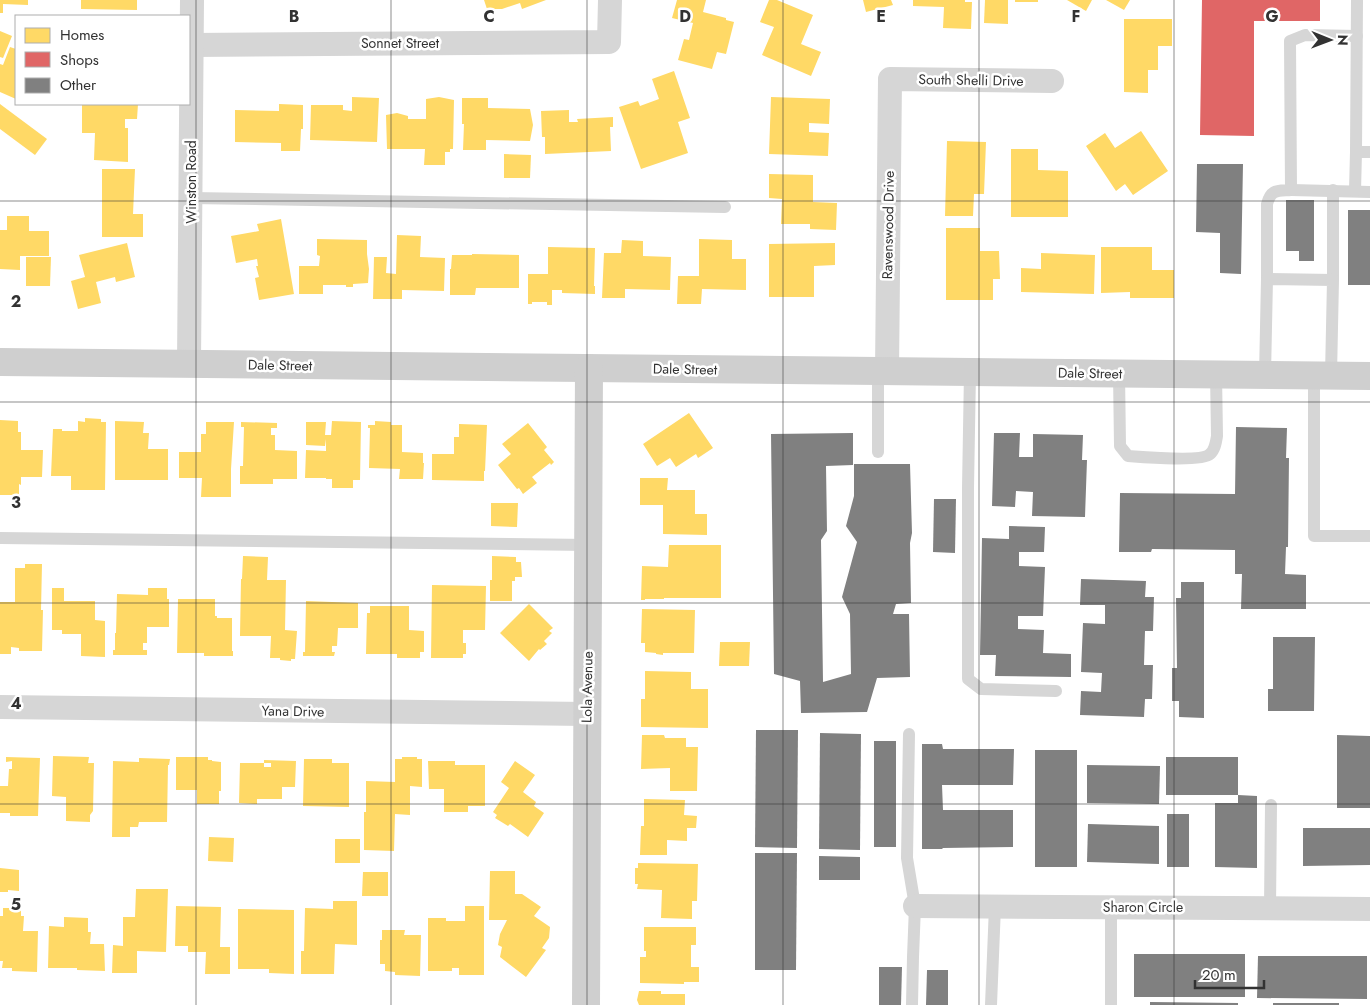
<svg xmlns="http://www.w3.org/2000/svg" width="1370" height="1005" viewBox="0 0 1370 1005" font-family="Jost,sans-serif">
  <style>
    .homes { fill: #ffd966 }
    .shops { fill: #e06666 }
    .building { fill: #808080 }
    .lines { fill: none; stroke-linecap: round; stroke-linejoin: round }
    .lane { stroke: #d6d6d6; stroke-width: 12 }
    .street { stroke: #d6d6d6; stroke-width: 24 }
    .secondary { stroke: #cfcfcf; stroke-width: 28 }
    .grid { fill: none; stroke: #323232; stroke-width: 1; stroke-opacity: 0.55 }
    .labels { text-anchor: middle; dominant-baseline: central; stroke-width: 5; stroke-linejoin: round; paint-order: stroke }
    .street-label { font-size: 14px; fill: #323232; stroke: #fff }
    .grid-label { font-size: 16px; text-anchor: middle; font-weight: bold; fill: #323232; stroke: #fff; stroke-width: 5; stroke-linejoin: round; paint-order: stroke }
  </style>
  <rect width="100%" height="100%" fill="#fff"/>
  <g class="homes">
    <path d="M0 0H28V5L3 4V13H0Z"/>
    <path d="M81 0H137V10L81 9Z"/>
    <path d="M484 0H546L522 9 520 3 502 9H487Z"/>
    <path d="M677 0H706L703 12 726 18V20L734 22 726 54 717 52 712 69 678 60 684 39 689 40 693 23 672 18Z"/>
    <path d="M769 0H777L813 15 801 44 821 52 811 76 762 55 774 27 760 22Z"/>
    <path d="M863 0H891L893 5 866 12Z"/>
    <path d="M913 0H965V2H972L971 29 943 28 944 7 913 6Z"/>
    <path d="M985 0H1008V24L984 23Z"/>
    <rect x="1015" y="0" width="23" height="2"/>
    <path d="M1067 0H1092L1086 11Z"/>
    <path d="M1106 0H1130L1124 10Z"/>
    <path d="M1124 19H1172V46H1158V70H1148V93L1124 92Z"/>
    <path d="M0 31 12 36 3 58 0 57Z"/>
    <path d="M10 47 16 49V99L0 92V64L3 65Z"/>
    <path d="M674 71 690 118 678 122 688 153 641 169 619 107 638 101 640 106 659 99 652 79Z"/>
    <path d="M352 97 379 98 377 142 310 140 311 105H343V110L352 111Z"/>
    <path d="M439 97 454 100 453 149H450V152H445V165H424L425 149H387L386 115 397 113 408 116V119H426V99Z"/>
    <path d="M771 97 830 99 829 124 809 123V132L829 133 828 156 769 154Z"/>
    <path d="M462 98H488V108L530 109 533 125 530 141 486 140V150H463L464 124H462Z"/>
    <path d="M0 104 47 139 35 155 0 129Z"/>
    <path d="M82 104H138L137 119H125V128H128V162L94 160 95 133H82Z"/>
    <path d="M279 104 303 105V129H301L300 151H281V143L235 142V110L279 111Z"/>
    <path d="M569 110V122H578L577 119 613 117V127H610L611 151 545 154V137H542L541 111Z"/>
    <path d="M1141 131 1168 171 1133 195 1125 184 1116 191 1086 146 1105 133 1115 148Z"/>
    <path d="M947 141 986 142 984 194H974L973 216H945Z"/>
    <path d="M1011 149H1038V170L1068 171V217H1011Z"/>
    <path d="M504 154 531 155 530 178H504Z"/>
    <path d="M102 169H135L133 214H143V237H102Z"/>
    <path d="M769 174 813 175V202L837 203 836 230 810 229V224H781L782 199 769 198Z"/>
    <path d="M7 216H29V231H49V256H20V270L0 269V230H7Z"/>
    <path d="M281 219 294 294 259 300 255 278 259 277 256 266H258L257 259 236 263 231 236 259 231 257 224Z"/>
    <path d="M946 228H980V251H999L1000 279H993V300H946Z"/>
    <path d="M397 235 421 236 420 257 445 258 444 291 402 290V299H373L374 257H387L386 273 396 274Z"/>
    <path d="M317 239 367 240V254L369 269 368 283 353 284V287H346V285H323V294H299V266H319L320 256 317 255Z"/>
    <path d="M699 239 732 240V259H746V290L702 289 701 304H677L678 276H699Z"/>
    <path d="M622 240 643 241V256L671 257 670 290 625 289V298H602L604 253H621Z"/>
    <path d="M127 243 135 277 116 282 115 277 96 282 101 303 78 309 71 281 85 277 79 255Z"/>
    <path d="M835 243V265L814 266V297H769V244Z"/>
    <path d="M548 247 595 248 594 286H595V294L562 293V290H552V305H547V302H532V304H528V274H548Z"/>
    <path d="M1101 247H1152V270H1174V298H1130V292L1101 293Z"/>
    <path d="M1041 253 1095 255 1094 294 1021 292V268L1041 269Z"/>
    <path d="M472 254 519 255V288H476L475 295H450V269H451L452 255H472Z"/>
    <path d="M26 257H51L50 286H26Z"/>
    <path d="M689 413 713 448 698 458 696 454 676 467 670 458 657 466 643 444Z"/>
    <path d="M85 418 101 419V422H106L105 490H71V476H51L53 429H62V431H78V421L85 422Z"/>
    <path d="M0 420 18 421V432H21V450H43L42 477H21V485L19 484V495H0Z"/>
    <path d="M115 421 144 422 143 433H149L148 449H168V480H115Z"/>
    <path d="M332 421 361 422 360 480H353V488H332V479H326V478H305L306 450 326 451V439L325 446 306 445V422H326L325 435H331Z"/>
    <path d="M375 421 391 422V425H402V452L423 453V463H424L423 479H399L400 469 369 468 370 428H368V425H375Z"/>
    <path d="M206 422H234L231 469V497H201L202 478H179V452H201V434H206Z"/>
    <path d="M241 422 277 423V428H271V435H275V450L297 451V479H273V484H240V466H243L244 427H241Z"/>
    <path d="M528 423 547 447 544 450 554 462 551 465 550 463 532 477 537 483 523 494 519 488 517 489 498 465 511 454 502 444Z"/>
    <path d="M459 424 487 425 485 471H484V481L432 480V454H454V437H459Z"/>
    <path d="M640 478H668L667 490H695V514H707V535L663 534V505H640Z"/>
    <path d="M491 503H518L517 527 491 526Z"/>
    <path d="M669 545H721V598H664V599H645V600H641L642 566 668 567Z"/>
    <path d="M243 556 268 557 267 580H286L285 630 297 631 295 659H291V661L280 660V658H270L271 636H240L241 579H242Z"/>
    <path d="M492 556 516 557V562H521L522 577H515V581H512V601H490V580H492Z"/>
    <path d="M25 564H42L41 610H43L42 651H19V648L11 647V654H0V602H15V568H25Z"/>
    <path d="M432 585 486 586 485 630H463V643H466V654H463V658H431Z"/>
    <path d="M52 588H64V601H95V620L105 621V657L81 656V634H62V630H52Z"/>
    <path d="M148 588H167V599H169V627H147V643H143V650H147V655H113V650H115V633H116L117 594 148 595Z"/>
    <path d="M178 599H215V616H217V618H232V651H233V656H204V653H177Z"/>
    <path d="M306 601 358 603V628H338L337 646H332V652H335L334 656H303V652H305Z"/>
    <path d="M529 604 553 628 549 631 552 633 544 641 547 644 540 650 539 649 529 661 500 633Z"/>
    <path d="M370 606H409V630L424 631V652H420V658H397V654H366L367 613H370Z"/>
    <path d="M642 609 695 610 694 653H663V655L656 654V653L645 652V643H641Z"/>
    <path d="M720 642H750L749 666H719Z"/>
    <path d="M645 671 691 672V689H708V728L641 727V699H645Z"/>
    <path d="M642 735H664L665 738H686V747H698L697 791H670V768L641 769Z"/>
    <path d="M53 756 89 757 88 763H94L93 811 90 815V822L66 821V797L52 796Z"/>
    <path d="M6 757 40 758 38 816H10V813H0V786H8L9 769H12V761L6 762Z"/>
    <path d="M176 757H208V760H212V761L221 762V791H219V804H197V790H176Z"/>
    <path d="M402 757H417V759H422V787L410 786V815L395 814 394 851 364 850V812H366V781L395 782V759H402Z"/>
    <path d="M139 758 170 759 169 765H168L167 822H139L138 827H130V837H112L113 761 139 762Z"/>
    <path d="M304 759H332V763H349V807L303 806Z"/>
    <path d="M264 760 296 761 295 787H282V799H257V804L239 803 240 763H264V767H271V763H264Z"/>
    <path d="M428 761H455V765H485V806H468V812H444V789H429Z"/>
    <path d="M515 761 535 775 523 792 536 802 534 806 544 813 528 837 510 824 508 826 495 818 497 815 493 812 509 788 501 782Z"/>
    <path d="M644 799 685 800 684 815 697 816 696 828H687V841L667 840V855H640L641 826H644Z"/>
    <path d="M209 837 234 838 233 862 208 861Z"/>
    <rect x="335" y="839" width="25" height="24"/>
    <path d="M638 863 698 864 697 901H692V919L661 918 662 890 637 889 638 884H635V868H638Z"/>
    <path d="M0 868 19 870V891L8 890V892H0Z"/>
    <path d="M490 871H515V894H522L541 907 534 916 550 927 549 938 542 948 546 950 526 977 500 957 502 947 498 945 500 934 507 920H489Z"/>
    <path d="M363 872H388V896H362Z"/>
    <path d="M136 889H168L166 952 137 951V973H112L113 945 123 946V917H135Z"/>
    <path d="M333 901H357V945L335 944 334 974H301V951H304L305 908 333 909Z"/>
    <path d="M176 906 221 907 220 947H230V974H205L206 952H188V946H175Z"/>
    <path d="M465 906H484V975H459V968H452V971H428V918H446V921H465Z"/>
    <path d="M3 908H21V916H24L23 931H38L37 972 12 971V968H2L3 961H0V916H3Z"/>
    <path d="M238 909 294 910V974L269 973V969H238Z"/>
    <path d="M64 917 88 918V932H91L90 944H104L105 971 77 970V968H48L49 926 64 927Z"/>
    <path d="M644 927H696V945H691V967H699V982H684V984L640 983V957H646V951H644Z"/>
    <path d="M382 930H405L404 935H421L420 976 395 975V972L385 971V964H380V940H382Z"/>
    <path d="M639 991H661V994H685V1005H639L637 1000Z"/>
  </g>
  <path class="shops" d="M1202 0H1320V21H1254V136L1200 135Z"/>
  <g class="building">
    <path d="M1197 164H1243L1241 274 1220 273V233L1196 232Z"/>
    <path d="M1286 200H1314V261H1299V251H1286Z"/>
    <rect x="1348" y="210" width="22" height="75"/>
    <path d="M1236 427 1287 428 1286 458H1289L1288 547H1286L1285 574 1306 575V609H1241L1242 574H1235V550L1152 549 1151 552H1119L1120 493 1235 494Z"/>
    <path d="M853 433V465L826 466 827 531 821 540 823 682 851 674 850 614 842 597 857 542 846 526 854 496V464H910L912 533 910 543 911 603 896 604 893 614H909L910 677 877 678 867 712 801 713 800 681 774 674 771 434Z"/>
    <path d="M994 433H1020L1019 457H1033V434L1083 435 1082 460H1087L1085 517 1032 516 1033 492 1016 491 1015 507 992 506Z"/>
    <path d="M934 499H956L955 553 933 552Z"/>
    <path d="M1009 526 1045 527 1044 552H1019V566L1045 567 1043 616H1018V629L1044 630 1043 653 1071 654V677L995 676 996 655H980L982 538 1009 539Z"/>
    <path d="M1081 579 1146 581 1145 597H1154L1153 631H1145L1144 665H1153L1152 699H1145L1144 717 1080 715 1081 691 1101 692 1102 673 1081 672 1083 623 1105 624V605H1080Z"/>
    <path d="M1181 582H1204V718L1179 717V701H1172V668H1177L1176 598H1181Z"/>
    <path d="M1273 637H1315L1314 711H1268V689H1273Z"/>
    <path d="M756 730H798L797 848 755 847Z"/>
    <path d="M820 733 861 734 860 850 819 849Z"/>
    <path d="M1337 735 1370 736V808H1337Z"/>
    <rect x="874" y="741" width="22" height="106"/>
    <path d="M922 744H942L943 749H1014L1013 785H942L943 810H1013V847L943 848 942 849H922Z"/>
    <rect x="1035" y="750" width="42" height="117"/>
    <rect x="1166" y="757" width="72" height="38"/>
    <path d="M1087 765 1160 766 1159 804 1087 803Z"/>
    <path d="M1238 795 1257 796V868L1215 867V803H1238Z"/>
    <rect x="1167" y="814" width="22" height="53"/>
    <path d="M1088 824 1159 826V864L1087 862Z"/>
    <path d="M1303 828H1370V865L1303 866Z"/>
    <path d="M755 853H797L796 970H755Z"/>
    <path d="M819 856 860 857V880H819Z"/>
    <rect x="1134" y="954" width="111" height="43"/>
    <path d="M1258 956H1367V999L1257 998Z"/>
    <path d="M879 967H902L901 1005H879Z"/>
    <path d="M927 970H948V1005H926Z"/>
    <path d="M1150 1002 1238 1003V1005H1150Z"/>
    <rect x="1273" y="1003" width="66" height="2"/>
  </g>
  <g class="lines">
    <g class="lane">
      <path d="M1357 0 1356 152H1370"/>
      <path d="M1291 190 1370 192"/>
      <path d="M1333 190V280"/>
      <path d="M1355 191 1356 152"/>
      <path d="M191 198 725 207"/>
      <path d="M1267 279V204C1271 189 1277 191 1291 190L1290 41 1305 35 1357 36"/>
      <path d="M970 372 968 488V679L981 689 1056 691"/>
      <path d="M1119 373 1120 446 1128 456C1142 457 1202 462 1210 454 1215 450 1216 442 1217 436L1216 374"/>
      <path d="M1265 375 1267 279 1333 280 1331 375"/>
      <path d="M1314 375V536H1370"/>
      <path d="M878 452V371"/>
      <path d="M0 538 589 545"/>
      <path d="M909 734 907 858 915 906 913 957 912 1005"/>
      <path d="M1270 908 1271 805"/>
      <path d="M991 1005 995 906"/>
      <path d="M1111 1005V907"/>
    </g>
    <g class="street">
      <path d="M192 45 609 42 610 0"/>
      <path d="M189 364 192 0"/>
      <path d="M887 371 890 79 1052 81"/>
      <path d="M0 707 586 714"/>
      <path d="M915 906 1370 909"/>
    </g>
    <g class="secondary">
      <path d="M0 362 1370 376"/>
      <path d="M586 1005 589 368"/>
    </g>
  </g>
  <path class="grid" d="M196 0V1005M391 0V1005M587 0V1005M783 0V1005M979 0V1005M1174 0V1005M0 201H1370M0 402H1370M0 603H1370M0 804H1370"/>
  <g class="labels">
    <g class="street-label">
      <text x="400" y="43">Sonnet Street</text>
      <text transform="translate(971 80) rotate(1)">South Shelli Drive</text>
      <text transform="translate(191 182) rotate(-90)">Winston Road</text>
      <text transform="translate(888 225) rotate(-89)">Ravenswood Drive</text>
      <text transform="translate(280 365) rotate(1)">Dale Street</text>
      <text transform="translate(685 369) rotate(1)">Dale Street</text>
      <text transform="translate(1090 373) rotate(1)">Dale Street</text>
      <text transform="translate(587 687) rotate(-89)">Lola Avenue</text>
      <text transform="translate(293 711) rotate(1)">Yana Drive</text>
      <text x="1143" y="907">Sharon Circle</text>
    </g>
  </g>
  <g class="grid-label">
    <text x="294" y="22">B</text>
    <text x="489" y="22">C</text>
    <text x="685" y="22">D</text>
    <text x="881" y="22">E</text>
    <text x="1076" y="22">F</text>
    <text x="1272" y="22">G</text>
    <text x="16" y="307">2</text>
    <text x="16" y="508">3</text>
    <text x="16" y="709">4</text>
    <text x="16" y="910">5</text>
  </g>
  <rect x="15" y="15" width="175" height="90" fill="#ffffff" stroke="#adadad"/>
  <rect x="25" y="28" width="25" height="15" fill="#ffd966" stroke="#adadad"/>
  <text x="60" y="40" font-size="15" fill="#323232">Homes</text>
  <rect x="25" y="52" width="25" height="15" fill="#e06666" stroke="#adadad"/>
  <text x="60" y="65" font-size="15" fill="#323232">Shops</text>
  <rect x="25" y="78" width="25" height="15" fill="#808080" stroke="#adadad"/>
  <text x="60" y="90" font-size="15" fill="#323232">Other</text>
  <g transform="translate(1330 40) rotate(91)" stroke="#ffffff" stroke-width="4" paint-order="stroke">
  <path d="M0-4L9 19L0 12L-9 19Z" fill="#323232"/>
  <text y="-8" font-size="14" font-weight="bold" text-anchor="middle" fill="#323232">N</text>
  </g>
  <path d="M1195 980v8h69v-8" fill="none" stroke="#323232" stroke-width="2.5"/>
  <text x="1202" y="980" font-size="15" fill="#323232" stroke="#ffffff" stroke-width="4" paint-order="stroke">20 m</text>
</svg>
